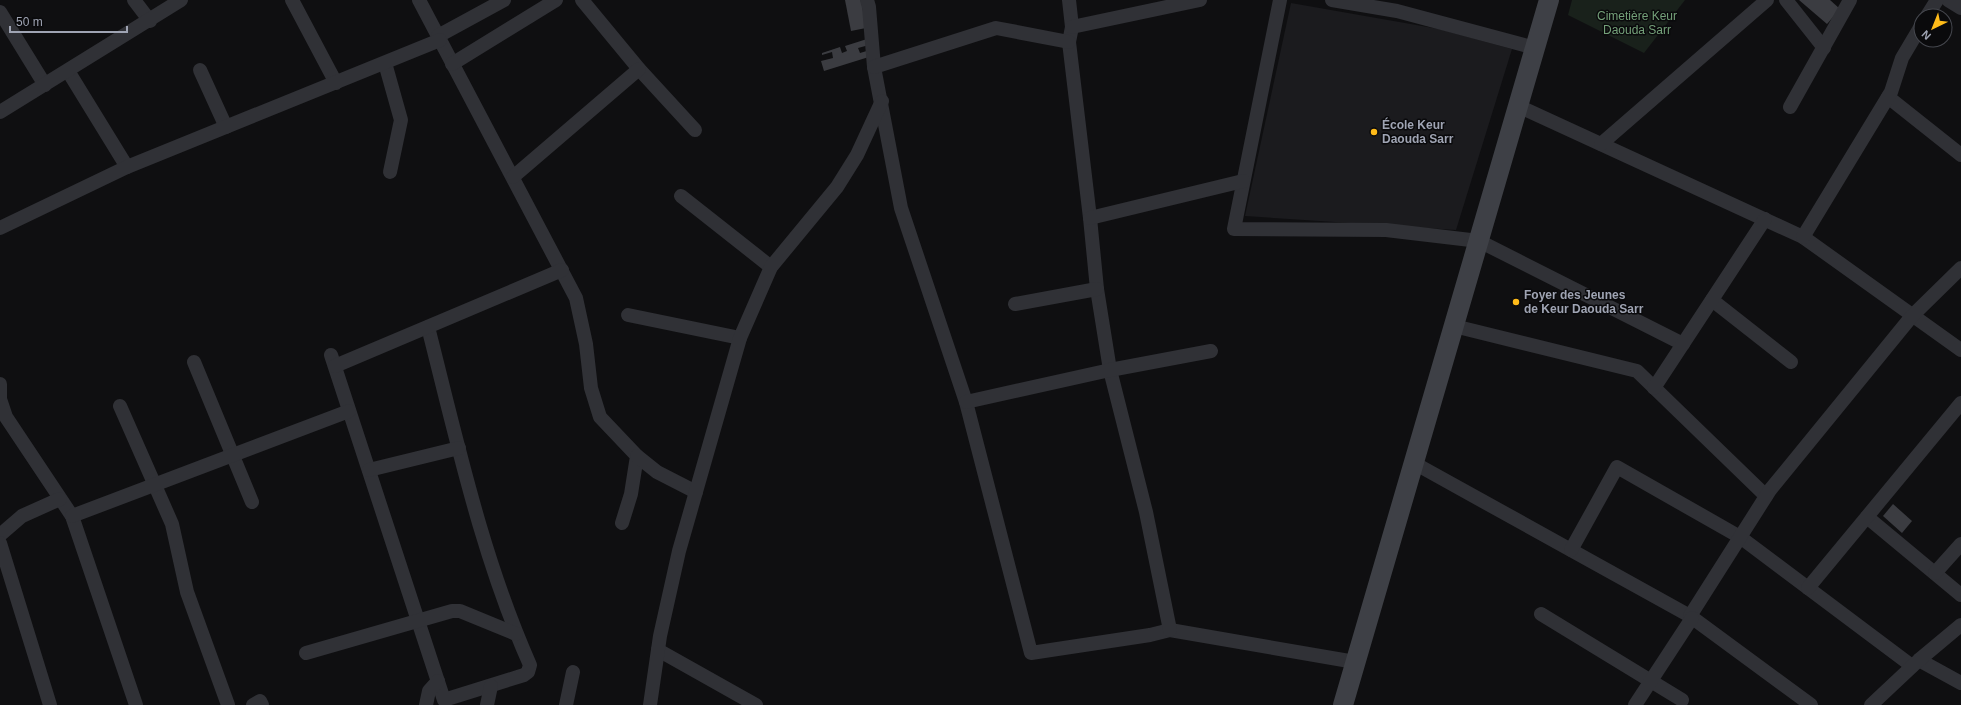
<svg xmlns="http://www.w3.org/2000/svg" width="1961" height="705" viewBox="0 0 1961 705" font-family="Arial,sans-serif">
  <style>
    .built { fill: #1b1b1e }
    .green { fill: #19211b }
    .building { fill: #3b3c41 }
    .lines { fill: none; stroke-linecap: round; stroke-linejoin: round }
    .street { stroke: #303136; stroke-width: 14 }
    .secondary { stroke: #3e4046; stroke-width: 20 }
    .poi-dot { fill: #ffbb19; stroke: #0a0a0c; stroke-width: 1.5 }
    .labels { text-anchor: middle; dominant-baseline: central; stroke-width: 3; stroke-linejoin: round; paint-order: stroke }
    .park-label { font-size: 12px; fill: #74a079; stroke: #0a0a0c }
    .poi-label { font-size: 12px; font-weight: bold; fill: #9fa4b3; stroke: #0a0a0c; text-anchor: start }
  </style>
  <rect width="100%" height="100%" fill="#0f0f11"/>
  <path class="built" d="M1291 3 1439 29 1512 49 1456 230 1245 216Z"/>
  <path class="green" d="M1572 0H1685L1644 53 1568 15Z"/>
  <g class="building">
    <path d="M845 0H861L866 28 851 31Z"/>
    <path d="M1799 0H1830L1840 9 1827 24Z"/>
    <path d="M867 39 869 45 858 48 860 53 870 50 872 56 824 71 821 61 833 58 832 52 822 55V53L840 47 842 53 847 51 845 46Z"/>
    <path d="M1893 504 1912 521 1902 533 1883 516Z"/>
  </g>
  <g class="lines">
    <g class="street">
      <path d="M134 0 150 21"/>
      <path d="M292 0 336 83"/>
      <path d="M419 0 576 298 586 344 591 388 600 417 637 456 631 494 622 523"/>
      <path d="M582 0 639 69 695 130"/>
      <path d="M867 0 869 7 874 67 901 208 966 402 1031 653 1150 635 1170 630 1355 662"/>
      <path d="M1069 0 1072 27 1069 42 1090 218 1097 289 1110 370 1146 512 1170 630"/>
      <path d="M1280 0 1234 229 1386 230 1479 241 1683 344"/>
      <path d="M1332 0 1397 11 1535 48"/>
      <path d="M1786 0 1824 48"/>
      <path d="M1948 0 1961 8"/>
      <path d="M0 12 45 85"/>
      <path d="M1927 16 1937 0"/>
      <path d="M1072 27 1200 0"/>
      <path d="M438 36 504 0"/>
      <path d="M385 63 401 120 390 172"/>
      <path d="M452 64 556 0"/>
      <path d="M874 67 996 28 1069 42"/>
      <path d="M200 70 226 127"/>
      <path d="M68 71 127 167"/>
      <path d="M1888 97 1961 155"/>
      <path d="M1518 106 1803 237 1961 350"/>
      <path d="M1790 107 1850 0"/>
      <path d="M0 112 181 0"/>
      <path d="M1601 144 1767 0"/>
      <path d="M513 177 639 69"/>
      <path d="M681 196 771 267"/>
      <path d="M1090 218 1243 181"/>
      <path d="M0 228 127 167 440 40"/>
      <path d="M1803 237 1891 92 1902 58 1921 26"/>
      <path d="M1712 300 1791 362"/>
      <path d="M1015 304 1097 289"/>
      <path d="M628 315 740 338"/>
      <path d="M1454 326 1637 371 1766 496"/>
      <path d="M331 355 444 700 524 675 528 672 530 665C482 557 457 441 428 327"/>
      <path d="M194 362 252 502"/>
      <path d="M335 366 562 270"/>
      <path d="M0 384V399L6 417 72 516 136 705"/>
      <path d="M1654 388 1765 219"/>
      <path d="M966 402 1110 370 1211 351"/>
      <path d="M120 406 172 524 187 592 228 705"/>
      <path d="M637 456 657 472 696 492"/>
      <path d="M1414 463 1690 616 1811 705"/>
      <path d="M369 470 459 448"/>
      <path d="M72 516 349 411"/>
      <path d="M1867 517 1961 595"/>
      <path d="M0 535 22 516 60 499"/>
      <path d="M0 543 50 705"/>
      <path d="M1571 550 1617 467 1740 537 1912 666"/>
      <path d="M1935 573 1961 544"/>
      <path d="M1808 588 1961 403"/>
      <path d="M1541 614 1682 700"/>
      <path d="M1690 616 1770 490 1912 316 1961 268"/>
      <path d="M658 650 756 705"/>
      <path d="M306 653 452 611H460L516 634"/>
      <path d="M1919 660 1961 683"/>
      <path d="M253 705 260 701 262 705"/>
      <path d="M426 705 429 691 438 681"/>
      <path d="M487 705 491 686"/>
      <path d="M566 705 573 672"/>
      <path d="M650 705 660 636 679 551 740 338 771 267 837 187 857 155 882 101"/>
      <path d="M1635 705 1692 618"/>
      <path d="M1871 705 1919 660 1961 625"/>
    </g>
    <path class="secondary" d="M1343 705 1549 0"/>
  </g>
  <g class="poi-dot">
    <circle cx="1374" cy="132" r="4"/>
    <circle cx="1516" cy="302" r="4"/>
  </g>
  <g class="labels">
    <g class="park-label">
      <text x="1637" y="16">Cimetière Keur<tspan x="1637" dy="14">Daouda Sarr</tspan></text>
    </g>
    <g class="poi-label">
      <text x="1382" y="125">École Keur<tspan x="1382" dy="14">Daouda Sarr</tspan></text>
      <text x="1524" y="295">Foyer des Jeunes<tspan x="1524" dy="14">de Keur Daouda Sarr</tspan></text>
    </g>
  </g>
  <g transform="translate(1933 28) rotate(223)"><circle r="19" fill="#0a0a0c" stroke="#46484f"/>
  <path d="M0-3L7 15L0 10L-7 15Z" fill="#ffbb19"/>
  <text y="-6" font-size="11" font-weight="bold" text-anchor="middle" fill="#9fa4b3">N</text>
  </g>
  <path d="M10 26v6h117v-6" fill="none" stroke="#9fa4b3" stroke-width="2"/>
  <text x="16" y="26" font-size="12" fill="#9fa4b3" stroke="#0a0a0c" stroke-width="3" paint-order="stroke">50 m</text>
</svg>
